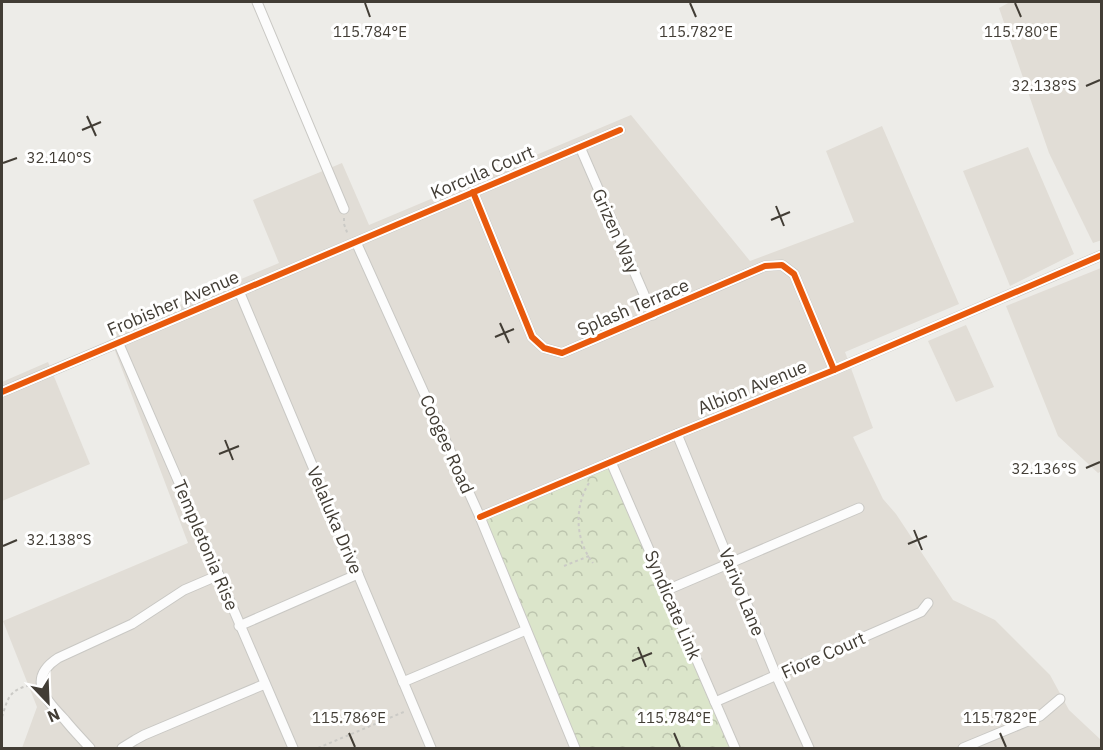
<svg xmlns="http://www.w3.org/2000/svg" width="1103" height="750" viewBox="0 0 1103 750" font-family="'IBM Plex Sans',sans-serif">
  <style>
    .residential { fill: #e1ddd6 }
    .park { fill: url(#park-crowns) }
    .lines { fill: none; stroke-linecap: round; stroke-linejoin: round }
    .minor-casing { stroke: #c9c8c4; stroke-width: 11 }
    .path { stroke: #cbcac6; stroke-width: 2; stroke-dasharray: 3 3; stroke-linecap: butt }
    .minor { stroke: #fcfcfc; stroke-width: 9 }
    .cycleway-casing { stroke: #fff; stroke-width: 10 }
    .cycleway { stroke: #e8590c; stroke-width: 6 }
    .ticks { fill: none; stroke: #423d35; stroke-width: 2 }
    .labels { text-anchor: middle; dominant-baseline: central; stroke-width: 6; stroke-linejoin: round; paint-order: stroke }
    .street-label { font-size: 18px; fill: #423d35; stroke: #fff }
    .ticks-label { font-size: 15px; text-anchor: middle; fill: #423d35; stroke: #fff; stroke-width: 6; stroke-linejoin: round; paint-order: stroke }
  </style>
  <defs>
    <pattern id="park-crowns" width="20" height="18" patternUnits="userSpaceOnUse" patternTransform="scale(1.5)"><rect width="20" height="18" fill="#dbe5ca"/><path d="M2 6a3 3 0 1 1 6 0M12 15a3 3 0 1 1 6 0" fill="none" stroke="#bdc5ae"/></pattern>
  </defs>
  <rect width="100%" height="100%" fill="#edece8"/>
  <g class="residential">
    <path d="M1010 2H1101L1102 240 1093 243 1049 153 999 8Z"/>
    <path d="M631 115 750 261 854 222 826 151 882 126 959 304 845 352 873 428 853 437 883 499 896 514 953 600 995 620 1050 675 1069 710 1101 740V748H22L37 707 3 621 188 543 109 335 279 263 253 200 342 163 369 225Z"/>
    <path d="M1028 147 1074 254 1010 286 963 171Z"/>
    <path d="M1101 268 1102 471 1098 473 1058 436 1006 306Z"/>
    <path d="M966 325 994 387 956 402 928 341Z"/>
    <path d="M48 362 90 464 2 501V382Z"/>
  </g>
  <path class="park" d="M611 462 735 748H575L480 517Z"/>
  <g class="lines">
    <g class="minor-casing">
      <g id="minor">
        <path d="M257 2 344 209"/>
        <path d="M580 147 653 315"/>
        <path d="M473 192 532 337 544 348 562 353 765 266 782 265 794 274 834 370"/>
        <path d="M356 242 480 517 575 748"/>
        <path d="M239 291 431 748"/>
        <path d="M118 342C177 477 235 613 293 748"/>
        <path d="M2 392 620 130"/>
        <path d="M677 434 776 675 809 748"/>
        <path d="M611 462 735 748"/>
        <path d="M480 517 677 434 834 370 1102 255"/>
        <path d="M667 590 859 508"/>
        <path d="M239 626 358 574"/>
        <path d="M403 682 526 630"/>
        <path d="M715 702 921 612 928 603"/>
        <path d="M90 748C82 739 73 730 65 720 46 700 26 679 58 658L132 624 184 590 219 575"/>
        <path d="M122 748 135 740 144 735 265 684"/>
        <path d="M963 748 1040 716 1060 699"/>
      </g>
    </g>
    <g class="path">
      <path d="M344 218V224L348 235"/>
      <path d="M589 483C574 507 575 540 593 563"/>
      <path d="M564 566 589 556"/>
      <path d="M2 717C8 698 9 689 32 685"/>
      <path d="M318 748 406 711"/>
    </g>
    <use href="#minor" class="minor"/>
    <g class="cycleway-casing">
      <g id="cycleway">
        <path d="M473 192 532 337 544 348 562 353 765 266 782 265 794 274 834 370"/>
        <path d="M2 392 620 130"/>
        <path d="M480 517 677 434 834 370 1102 255"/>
      </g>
    </g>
    <use href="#cycleway" class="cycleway"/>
  </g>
  <path class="ticks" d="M365 3 370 17M690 3 696 17M1015 3 1021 17M1086 86 1100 80M87 116 96 136M82 130 101 122M3 163 17 158M776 206 784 226M771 220 790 212M500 323 509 343M495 337 514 329M225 440 233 460M219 454 239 446M1086 468 1100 462M914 530 922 550M908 544 927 536M3 546 17 540M638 647 646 667M632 661 652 653M349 733 355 747M674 733 680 747M1000 733 1006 747"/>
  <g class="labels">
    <g class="street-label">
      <text transform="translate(482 172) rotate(-23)">Korcula Court</text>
      <text transform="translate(616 231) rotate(66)">Grizen Way</text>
      <text transform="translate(173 303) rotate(-23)">Frobisher Avenue</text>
      <text transform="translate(633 307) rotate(-23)">Splash Terrace</text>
      <text transform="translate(752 387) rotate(-22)">Albion Avenue</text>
      <text transform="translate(447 444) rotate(66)">Coogee Road</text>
      <text transform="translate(335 520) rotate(67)">Velaluka Drive</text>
      <text transform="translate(206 545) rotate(67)">Templetonia Rise</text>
      <text transform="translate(742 592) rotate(68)">Varivo Lane</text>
      <text transform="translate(673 605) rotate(67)">Syndicate Link</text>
      <text transform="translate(823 655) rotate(-24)">Fiore Court</text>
    </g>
  </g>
  <g class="ticks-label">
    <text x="370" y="37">115.784°E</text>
    <text x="696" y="37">115.782°E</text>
    <text x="1021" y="37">115.780°E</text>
    <text x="1044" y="91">32.138°S</text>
    <text x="59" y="163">32.140°S</text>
    <text x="1044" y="474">32.136°S</text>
    <text x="59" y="545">32.138°S</text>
    <text x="349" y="723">115.786°E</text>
    <text x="674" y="723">115.784°E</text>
    <text x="1000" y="723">115.782°E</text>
  </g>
  <rect width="1103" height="750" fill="none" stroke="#423d35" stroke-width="6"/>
  <g transform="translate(48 702) rotate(157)" stroke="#ffffff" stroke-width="4.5" paint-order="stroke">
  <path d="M0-4.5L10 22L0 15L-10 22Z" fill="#423d35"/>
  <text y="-9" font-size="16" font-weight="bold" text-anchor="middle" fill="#423d35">N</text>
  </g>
</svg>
